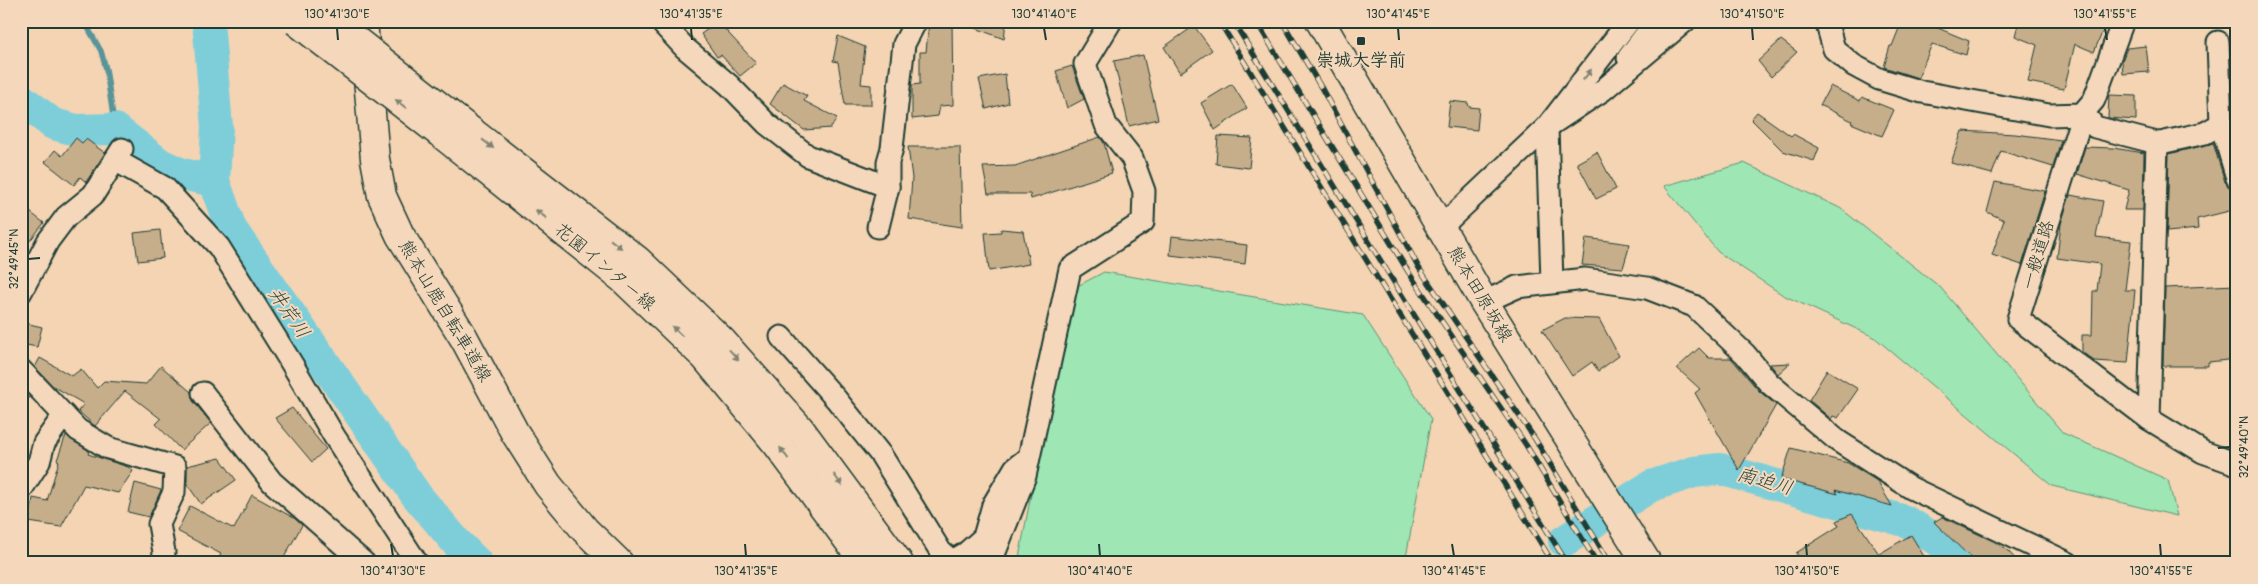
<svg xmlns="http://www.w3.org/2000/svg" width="2258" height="584" viewBox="0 0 2258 584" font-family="Pangolin,'Klee One',sans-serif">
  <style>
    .green { fill: #9ee6b4; stroke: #5e9274 }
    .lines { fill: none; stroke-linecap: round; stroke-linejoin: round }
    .stream { stroke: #589498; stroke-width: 5.5 }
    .river { stroke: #7eceda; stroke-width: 32 }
    .building { fill: #c7ae8b; stroke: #1f3d34 }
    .minor-casing { stroke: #1f3d34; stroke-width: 25 }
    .secondary-casing { stroke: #1f3d34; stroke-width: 31 }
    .primary-casing { stroke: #1f3d34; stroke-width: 31 }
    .minor { stroke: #f5d8bb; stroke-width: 21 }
    .secondary { stroke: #f5d8bb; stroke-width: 28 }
    .primary { stroke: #f5d8bb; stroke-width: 28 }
    .rail-casing { stroke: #1f3d34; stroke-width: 5.5 }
    .rail { stroke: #f5d8bb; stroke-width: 4; stroke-dasharray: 11; stroke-linecap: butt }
    .secondary-bridge-casing { stroke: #1f3d34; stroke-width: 31; stroke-linecap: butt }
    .secondary-bridge { stroke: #f5d8bb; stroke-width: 28 }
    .oneway { fill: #7f8371 }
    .ticks { fill: none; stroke: #1f3d34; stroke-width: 2 }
    .poi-dot { fill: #1f3d34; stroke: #f5d8bb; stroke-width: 2 }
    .labels { text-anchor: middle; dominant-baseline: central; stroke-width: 4; stroke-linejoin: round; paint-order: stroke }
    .poi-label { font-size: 18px; font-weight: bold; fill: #1f3d34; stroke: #f5d8bb }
    .street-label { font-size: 18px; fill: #1f3d34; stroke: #f5d8bb }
    .water-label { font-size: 19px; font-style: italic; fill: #284c45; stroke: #f5d8bb }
    .neatline { fill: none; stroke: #1f3d34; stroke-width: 2 }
    .ticks-label { font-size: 12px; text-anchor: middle; fill: #1f3d34 }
  </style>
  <rect width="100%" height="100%" fill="#f4d4b3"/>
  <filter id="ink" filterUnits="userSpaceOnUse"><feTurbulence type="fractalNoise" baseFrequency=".02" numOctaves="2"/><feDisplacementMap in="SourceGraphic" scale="10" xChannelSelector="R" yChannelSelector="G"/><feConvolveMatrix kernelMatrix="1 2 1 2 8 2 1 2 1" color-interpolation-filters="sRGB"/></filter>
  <g filter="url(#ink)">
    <g class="green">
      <path d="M1744 163 1840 208 1940 287 2063 433 2168 480 2177 516 2052 486 1874 337 1783 295 1718 252 1664 186Z"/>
      <path d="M1104 272 1363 315 1431 419 1405 563H1018L1070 290Z"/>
    </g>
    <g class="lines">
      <path class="stream" d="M84 21 101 51 106 69 115 129"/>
      <g class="river">
        <path d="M208 21 217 127 214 181 231 229 417 496 457 543 477 563"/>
        <path d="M21 99 53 124 76 130 115 129 160 164 182 174 214 181"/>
        <path d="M1564 541 1651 486 1694 472 1720 469 1905 521 1939 541 1966 563"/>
      </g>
    </g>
    <g class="building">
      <path d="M929 21H952L953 105 940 106 938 116 912 119V85L920 84V52H926Z"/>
      <path d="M960 21H1006L1004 39 960 22Z"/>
      <path d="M1902 21H1921L1969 41 1966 55 1932 44 1918 78 1884 67 1890 46H1892Z"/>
      <path d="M2019 21H2107L2094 52 2075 44 2064 89 2028 82 2037 45 2015 36Z"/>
      <path d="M718 22 756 63 740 76 721 55 717 57 701 34Z"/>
      <path d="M1194 26 1212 50 1180 73 1164 47Z"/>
      <path d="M838 36 865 47 861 84 871 85V105H845L838 62 833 61Z"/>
      <path d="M1781 40 1797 52 1771 77 1758 61Z"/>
      <path d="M2146 46 2149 72 2123 74 2122 61 2127 48Z"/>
      <path d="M1143 55 1158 119 1129 126 1114 61Z"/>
      <path d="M1072 66 1084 99 1067 108 1056 71Z"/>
      <path d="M1005 74 1008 103 986 109 979 79Z"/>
      <path d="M783 83 807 96 804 101 837 118 831 128 804 130 770 104Z"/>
      <path d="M1232 84 1247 108 1215 130 1201 103Z"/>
      <path d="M1830 86 1860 101 1862 97 1894 110 1882 136 1851 123 1852 121 1820 105Z"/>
      <path d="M2109 95 2136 96V120L2108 118Z"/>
      <path d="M1450 101 1468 103 1469 107 1479 108 1477 130 1447 127Z"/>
      <path d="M1757 112 1791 136 1793 134 1819 148 1814 161 1783 151 1751 119Z"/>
      <path d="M1962 131 2015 134 2061 140 2053 167 2001 151 1992 174 1951 163Z"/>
      <path d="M1218 136 1252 138 1249 168 1216 164Z"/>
      <path d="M1100 137 1104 143 1112 173 1031 199 1030 194H988L983 167 1015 166Z"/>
      <path d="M76 138 82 143 86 139 105 153 86 182 80 177 74 185 45 162 55 150 62 156Z"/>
      <path d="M2213 143 2225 182 2232 189 2237 209 2197 219 2198 229 2167 232 2169 154Z"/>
      <path d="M908 147H960L962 227 909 219 912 178Z"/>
      <path d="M2085 147 2113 148 2144 153 2143 210H2124L2129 190 2077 174Z"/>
      <path d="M1597 152 1616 189 1596 199 1577 163Z"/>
      <path d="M1995 182 2045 191 2022 265 1992 255 2004 220 1987 212Z"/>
      <path d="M2070 195 2103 201 2096 237 2131 241 2125 290H2135L2128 363 2094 361 2082 352V335H2092L2093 291H2097L2100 264 2057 258 2061 224Z"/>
      <path d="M21 205 44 223 21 252Z"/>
      <path d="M1001 229 1023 231 1029 264 989 271 985 233 1001 232Z"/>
      <path d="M160 230 163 258 138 261 134 233Z"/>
      <path d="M1172 236 1247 245 1245 264 1170 255Z"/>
      <path d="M1586 238 1630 244 1623 268 1582 265Z"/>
      <path d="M2237 285V359L2208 362V366H2163L2165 288Z"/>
      <path d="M1565 318 1599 319 1619 356 1598 371 1592 362 1572 376 1542 330Z"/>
      <path d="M21 322 42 327 37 347 21 344Z"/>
      <path d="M1699 348 1709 358H1731L1759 391 1776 405 1739 470 1695 393 1700 389 1677 368Z"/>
      <path d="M40 358 72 376 81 369 97 388 104 381 146 384 161 366 191 392 193 401 211 423 181 450 156 424 161 419 125 391 95 426 78 411 84 404 53 386 35 367Z"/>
      <path d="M1790 363 1778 374 1770 364Z"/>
      <path d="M1827 370 1858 389 1838 418 1833 416 1831 419 1809 400Z"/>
      <path d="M22 389 30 397 21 408V390Z"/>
      <path d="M292 408 326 449 312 462 275 418Z"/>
      <path d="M66 435 89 451 88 454 128 467 133 471 118 493 84 485 61 527 29 522 33 498 47 501 59 461 57 460Z"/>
      <path d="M1791 448 1848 463 1877 481 1892 506 1835 490 1838 494 1781 479Z"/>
      <path d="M220 458 236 480 201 504 187 484V466Z"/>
      <path d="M135 483 161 490 149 517 128 512Z"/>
      <path d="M252 495 294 518 302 525 281 563H216L221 554 177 531 190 506 234 529Z"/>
      <path d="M1852 514 1879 554 1911 535 1928 563H1802L1796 553 1839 526 1836 521Z"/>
      <path d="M1942 517 1995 542 2008 551 2019 563H1976L1934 522Z"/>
    </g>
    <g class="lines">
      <g class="minor-casing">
        <g id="minor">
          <path d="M660 21 685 48 729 85 767 124 808 156 888 187"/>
          <path d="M1826 21 1834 49 1853 65 1879 79 1922 92 2049 115 2082 114 2094 100 2123 21"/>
          <path d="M2218 42 2221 124"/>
          <path d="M1628 58 1656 21"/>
          <path d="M2083 113 2095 127 2157 143 2149 419 2018 319Z"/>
          <path d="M2156 144 2205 133 2221 124 2237 178"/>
          <path d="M115 160 165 188 219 247 292 364 334 436 417 563"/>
          <path d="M878 227 888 187V162L892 148 904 44 916 21"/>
          <path d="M1440 228 1547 127 1603 90 1685 21"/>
          <path d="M1552 282 1547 127 1629 21"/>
          <path d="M21 292 48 241 66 217 93 195 122 149"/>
          <path d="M1484 302 1517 287 1585 279 1647 288 1694 306 1745 354 1769 383 1838 441 1911 488 2068 563"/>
          <path d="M781 337 836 399 881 455 941 552 952 561 966 553 984 537 993 505 1015 468 1024 461"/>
          <path d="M21 370 78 430 108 448 175 467 174 492 159 524 164 552 163 563"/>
          <path d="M203 393 272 482 364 563"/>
          <path d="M2149 419 2203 452 2237 464"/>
          <path d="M21 490 39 462 44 443 64 415"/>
          <path d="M986 563 995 552 1025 476 1070 269 1143 222 1144 191 1132 158 1106 125 1085 64 1111 21"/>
        </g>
      </g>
      <g class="secondary-casing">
        <g id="secondary">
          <path d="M363 21 375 159 382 196 400 235 464 338 515 433 548 485 585 530 619 563"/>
          <path d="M449 114 637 260 722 341 800 429 899 563"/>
          <path d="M440 133 623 279 705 357 777 444 865 563"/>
        </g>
      </g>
      <g class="primary-casing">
        <path id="primary" d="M1320 21 1484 302 1647 563"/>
      </g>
      <use href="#minor" class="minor"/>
      <use href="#secondary" class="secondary"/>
      <use href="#primary" class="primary"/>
      <g class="rail-casing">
        <g id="rail">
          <path d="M1219 21 1553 563"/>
          <path d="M1233 21 1567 563"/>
          <path d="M1256 21 1409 273 1526 445 1597 563"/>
          <path d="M1282 21 1322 89 1419 268 1535 439 1610 563"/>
        </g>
      </g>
      <use href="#rail" class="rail"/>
      <g class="secondary-bridge-casing">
        <g id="secondary-bridge">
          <path d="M296 21 440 133"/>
          <path d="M331 21 449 114"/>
        </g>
      </g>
      <use href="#secondary-bridge" class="secondary-bridge"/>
    </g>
    <defs><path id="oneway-solid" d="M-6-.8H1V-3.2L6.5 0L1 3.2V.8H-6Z" transform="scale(1.25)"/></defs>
    <g class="oneway">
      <use href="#oneway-solid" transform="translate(1587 75) rotate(-52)"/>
      <use href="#oneway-solid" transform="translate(401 104) rotate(-142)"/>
      <use href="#oneway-solid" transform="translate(488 144) rotate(38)"/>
      <use href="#oneway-solid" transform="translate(541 214) rotate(-142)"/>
      <use href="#oneway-solid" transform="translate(616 244) rotate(38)"/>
      <use href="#oneway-solid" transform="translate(677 331) rotate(-137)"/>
      <use href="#oneway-solid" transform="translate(734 355) rotate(48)"/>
      <use href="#oneway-solid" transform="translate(784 453) rotate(-126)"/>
      <use href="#oneway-solid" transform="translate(838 480) rotate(54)"/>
    </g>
  </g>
  <path class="ticks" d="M337 28 338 40M691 28 692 40M1044 28 1046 40M1398 28 1399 40M1752 28 1753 40M2105 28 2107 40M28 259 40 258M2218 448 2230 447M391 544 393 556M745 544 746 556M1099 544 1100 556M1452 544 1454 556M1806 544 1807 556M2160 544 2161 556"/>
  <rect class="poi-dot" x="1356" y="36" width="10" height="10" rx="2.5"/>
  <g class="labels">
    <g class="poi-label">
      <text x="1361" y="60">崇城大学前</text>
    </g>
    <g class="street-label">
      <text transform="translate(2038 255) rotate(-73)">一般道路</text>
      <text transform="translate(605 267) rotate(40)">花園インター線</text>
      <text transform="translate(1480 294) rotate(59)">熊本田原坂線</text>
      <text transform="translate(445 311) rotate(59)">熊本山鹿自転車道線</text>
    </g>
    <g class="water-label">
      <text transform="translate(289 313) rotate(55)">井芹川</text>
      <text transform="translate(1765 481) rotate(16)">南迫川</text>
    </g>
  </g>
  <rect width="2258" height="584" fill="none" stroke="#f5d8bb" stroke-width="55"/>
  <rect x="28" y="28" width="2202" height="528" class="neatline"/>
  <g class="ticks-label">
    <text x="337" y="18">130°41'30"E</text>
    <text x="691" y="18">130°41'35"E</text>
    <text x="1044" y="18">130°41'40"E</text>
    <text x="1398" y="18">130°41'45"E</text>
    <text x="1752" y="18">130°41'50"E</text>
    <text x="2105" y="18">130°41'55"E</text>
    <text transform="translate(14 259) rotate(-90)" y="4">32°49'45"N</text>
    <text transform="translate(2244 447) rotate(-90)" y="4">32°49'40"N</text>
    <text x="393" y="575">130°41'30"E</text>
    <text x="746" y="575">130°41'35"E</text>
    <text x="1100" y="575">130°41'40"E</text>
    <text x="1454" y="575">130°41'45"E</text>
    <text x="1807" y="575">130°41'50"E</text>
    <text x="2161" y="575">130°41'55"E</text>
  </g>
</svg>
